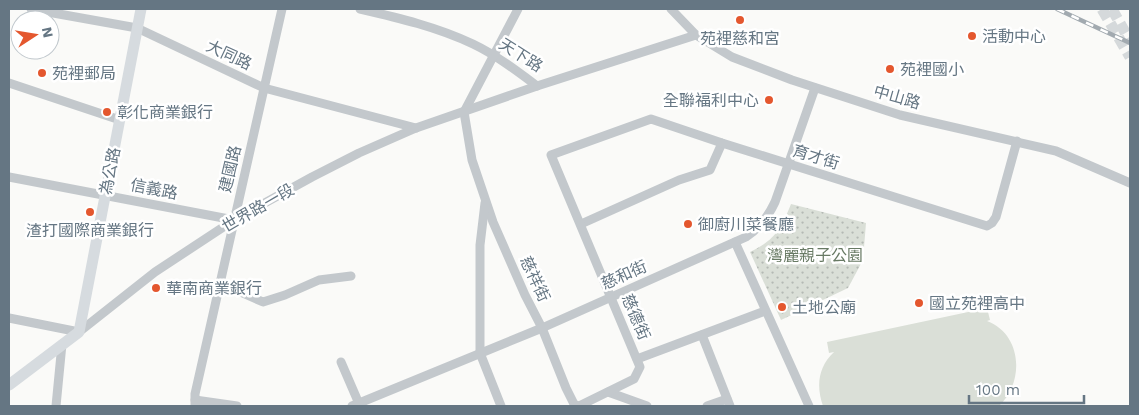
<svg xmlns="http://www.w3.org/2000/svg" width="1139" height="415" viewBox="0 0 1139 415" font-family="'Work Sans','Noto Sans TC',sans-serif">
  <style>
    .park { fill: url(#park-dots) }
    .pitch { fill: #dadfd7 }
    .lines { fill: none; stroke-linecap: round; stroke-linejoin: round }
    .major-tunnel { stroke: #d5d9db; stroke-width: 11; stroke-dasharray: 11 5.5; stroke-linecap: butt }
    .minor { stroke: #c3c8cc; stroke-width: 9 }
    .major { stroke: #d6dbdf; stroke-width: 11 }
    .rail-casing { stroke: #a2aab0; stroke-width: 4.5 }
    .rail { stroke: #fff; stroke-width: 2.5; stroke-dasharray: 8; stroke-linecap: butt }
    .poi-dot { fill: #e4572e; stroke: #fff; stroke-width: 2 }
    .labels { text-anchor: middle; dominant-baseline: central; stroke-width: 5; stroke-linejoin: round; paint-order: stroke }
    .poi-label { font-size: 16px; fill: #657683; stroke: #fff; text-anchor: start }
    .street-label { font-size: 16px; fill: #657683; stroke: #fff }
    .park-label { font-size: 16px; fill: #687a64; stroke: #fff }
  </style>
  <defs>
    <pattern id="park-dots" width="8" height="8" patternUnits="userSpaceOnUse" patternTransform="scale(1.25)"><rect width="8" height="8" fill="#dadfd7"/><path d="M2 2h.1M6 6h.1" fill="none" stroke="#b4b9b4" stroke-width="1.8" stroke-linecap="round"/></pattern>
  </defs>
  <rect width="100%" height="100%" fill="#fafaf8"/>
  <path class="park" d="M791 204 866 223 863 260 848 288 781 320 750 252C775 240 781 229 791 204Z"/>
  <path class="pitch" d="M987 308 990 320 987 321C1022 334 1025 382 999 406H823C816 386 818 367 834 352L829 353 827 342Z"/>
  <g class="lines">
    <g class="major-tunnel">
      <path d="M1102 9 1130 57"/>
      <path d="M1112 9 1130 41"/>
    </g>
    <g class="minor">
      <path d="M31 9 137 28 264 88 416 128"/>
      <path d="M360 9C399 18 437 27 473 44 496 55 517 71 537 86"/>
      <path d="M518 9 464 112 472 160 493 222 525 295 542 328 566 388 574 404 578 406"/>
      <path d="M671 9 696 35 732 57 792 80 900 115 1056 151 1130 183"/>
      <path d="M9 83 120 120"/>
      <path d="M9 177 234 220"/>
      <path d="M485 203 480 245V353L501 406"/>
      <path d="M581 224 679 180 710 170 722 143"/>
      <path d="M735 242 809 406"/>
      <path d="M220 283 263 302 285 295 319 280 351 276"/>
      <path d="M9 318 79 332 155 272 234 220 312 177 359 153 416 128 537 86 696 35"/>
      <path d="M702 335 730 406"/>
      <path d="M637 359 765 311"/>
      <path d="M341 362 360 406"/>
      <path d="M608 392 647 406"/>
      <path d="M195 400 237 406"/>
      <path d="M56 406 62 344"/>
      <path d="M195 406V394L282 9"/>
      <path d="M352 406 542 328 746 237C760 228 768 217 775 202L815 88"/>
      <path d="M579 406 634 379 640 367 551 155 651 119 722 143 987 226 992 223 996 217 1017 141"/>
      <path d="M707 406 727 399"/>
    </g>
    <path class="major" d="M9 385 79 332 141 9"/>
    <g class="rail-casing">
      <path id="rail" d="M1057 9 1130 43"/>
    </g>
    <use href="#rail" class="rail"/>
  </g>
  <g class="poi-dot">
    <circle cx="740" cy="20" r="5"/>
    <circle cx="972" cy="36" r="5"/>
    <circle cx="890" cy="69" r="5"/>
    <circle cx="42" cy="73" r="5"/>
    <circle cx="769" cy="100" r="5"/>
    <circle cx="107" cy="112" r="5"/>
    <circle cx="90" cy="212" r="5"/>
    <circle cx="688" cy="224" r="5"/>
    <circle cx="156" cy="288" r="5"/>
    <circle cx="919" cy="303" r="5"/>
    <circle cx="782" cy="307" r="5"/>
  </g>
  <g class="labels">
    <g class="poi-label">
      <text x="982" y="36">活動中心</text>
      <text x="740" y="38" text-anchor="middle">苑裡慈和宮</text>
      <text x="900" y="69">苑裡國小</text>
      <text x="52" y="73">苑裡郵局</text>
      <text x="759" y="100" text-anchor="end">全聯福利中心</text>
      <text x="117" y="112">彰化商業銀行</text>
      <text x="698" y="224">御廚川菜餐廳</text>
      <text x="90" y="230" text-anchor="middle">渣打國際商業銀行</text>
      <text x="166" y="288">華南商業銀行</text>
      <text x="929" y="303">國立苑裡高中</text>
      <text x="792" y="307">土地公廟</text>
    </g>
    <g class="street-label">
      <text transform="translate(229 55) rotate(25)">大同路</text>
      <text transform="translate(521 55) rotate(32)">天下路</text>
      <text transform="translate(897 97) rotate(16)">中山路</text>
      <text transform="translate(816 157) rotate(17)">育才街</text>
      <text transform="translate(230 169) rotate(-77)">建國路</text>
      <text transform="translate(110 171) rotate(-79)">為公路</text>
      <text transform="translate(154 189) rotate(11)">信義路</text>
      <text transform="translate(258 208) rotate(-30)">世界路一段</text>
      <text transform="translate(624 275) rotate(-24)">慈和街</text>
      <text transform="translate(535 279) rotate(65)">慈祥街</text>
      <text transform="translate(636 317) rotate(67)">慈德街</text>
    </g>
    <g class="park-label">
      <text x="815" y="255">灣麗親子公園</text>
    </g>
  </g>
  <rect width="1139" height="415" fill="none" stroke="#657683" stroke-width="20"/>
  <g transform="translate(35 35) rotate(78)"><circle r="24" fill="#ffffff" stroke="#c1c8cd"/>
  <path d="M0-4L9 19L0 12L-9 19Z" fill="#e4572e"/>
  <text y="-8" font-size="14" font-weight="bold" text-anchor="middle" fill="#657683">N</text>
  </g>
  <path d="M969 395v8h115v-8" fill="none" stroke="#657683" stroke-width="2.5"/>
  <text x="976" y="395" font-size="15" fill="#657683" stroke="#ffffff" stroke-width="4" paint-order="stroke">100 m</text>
</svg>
